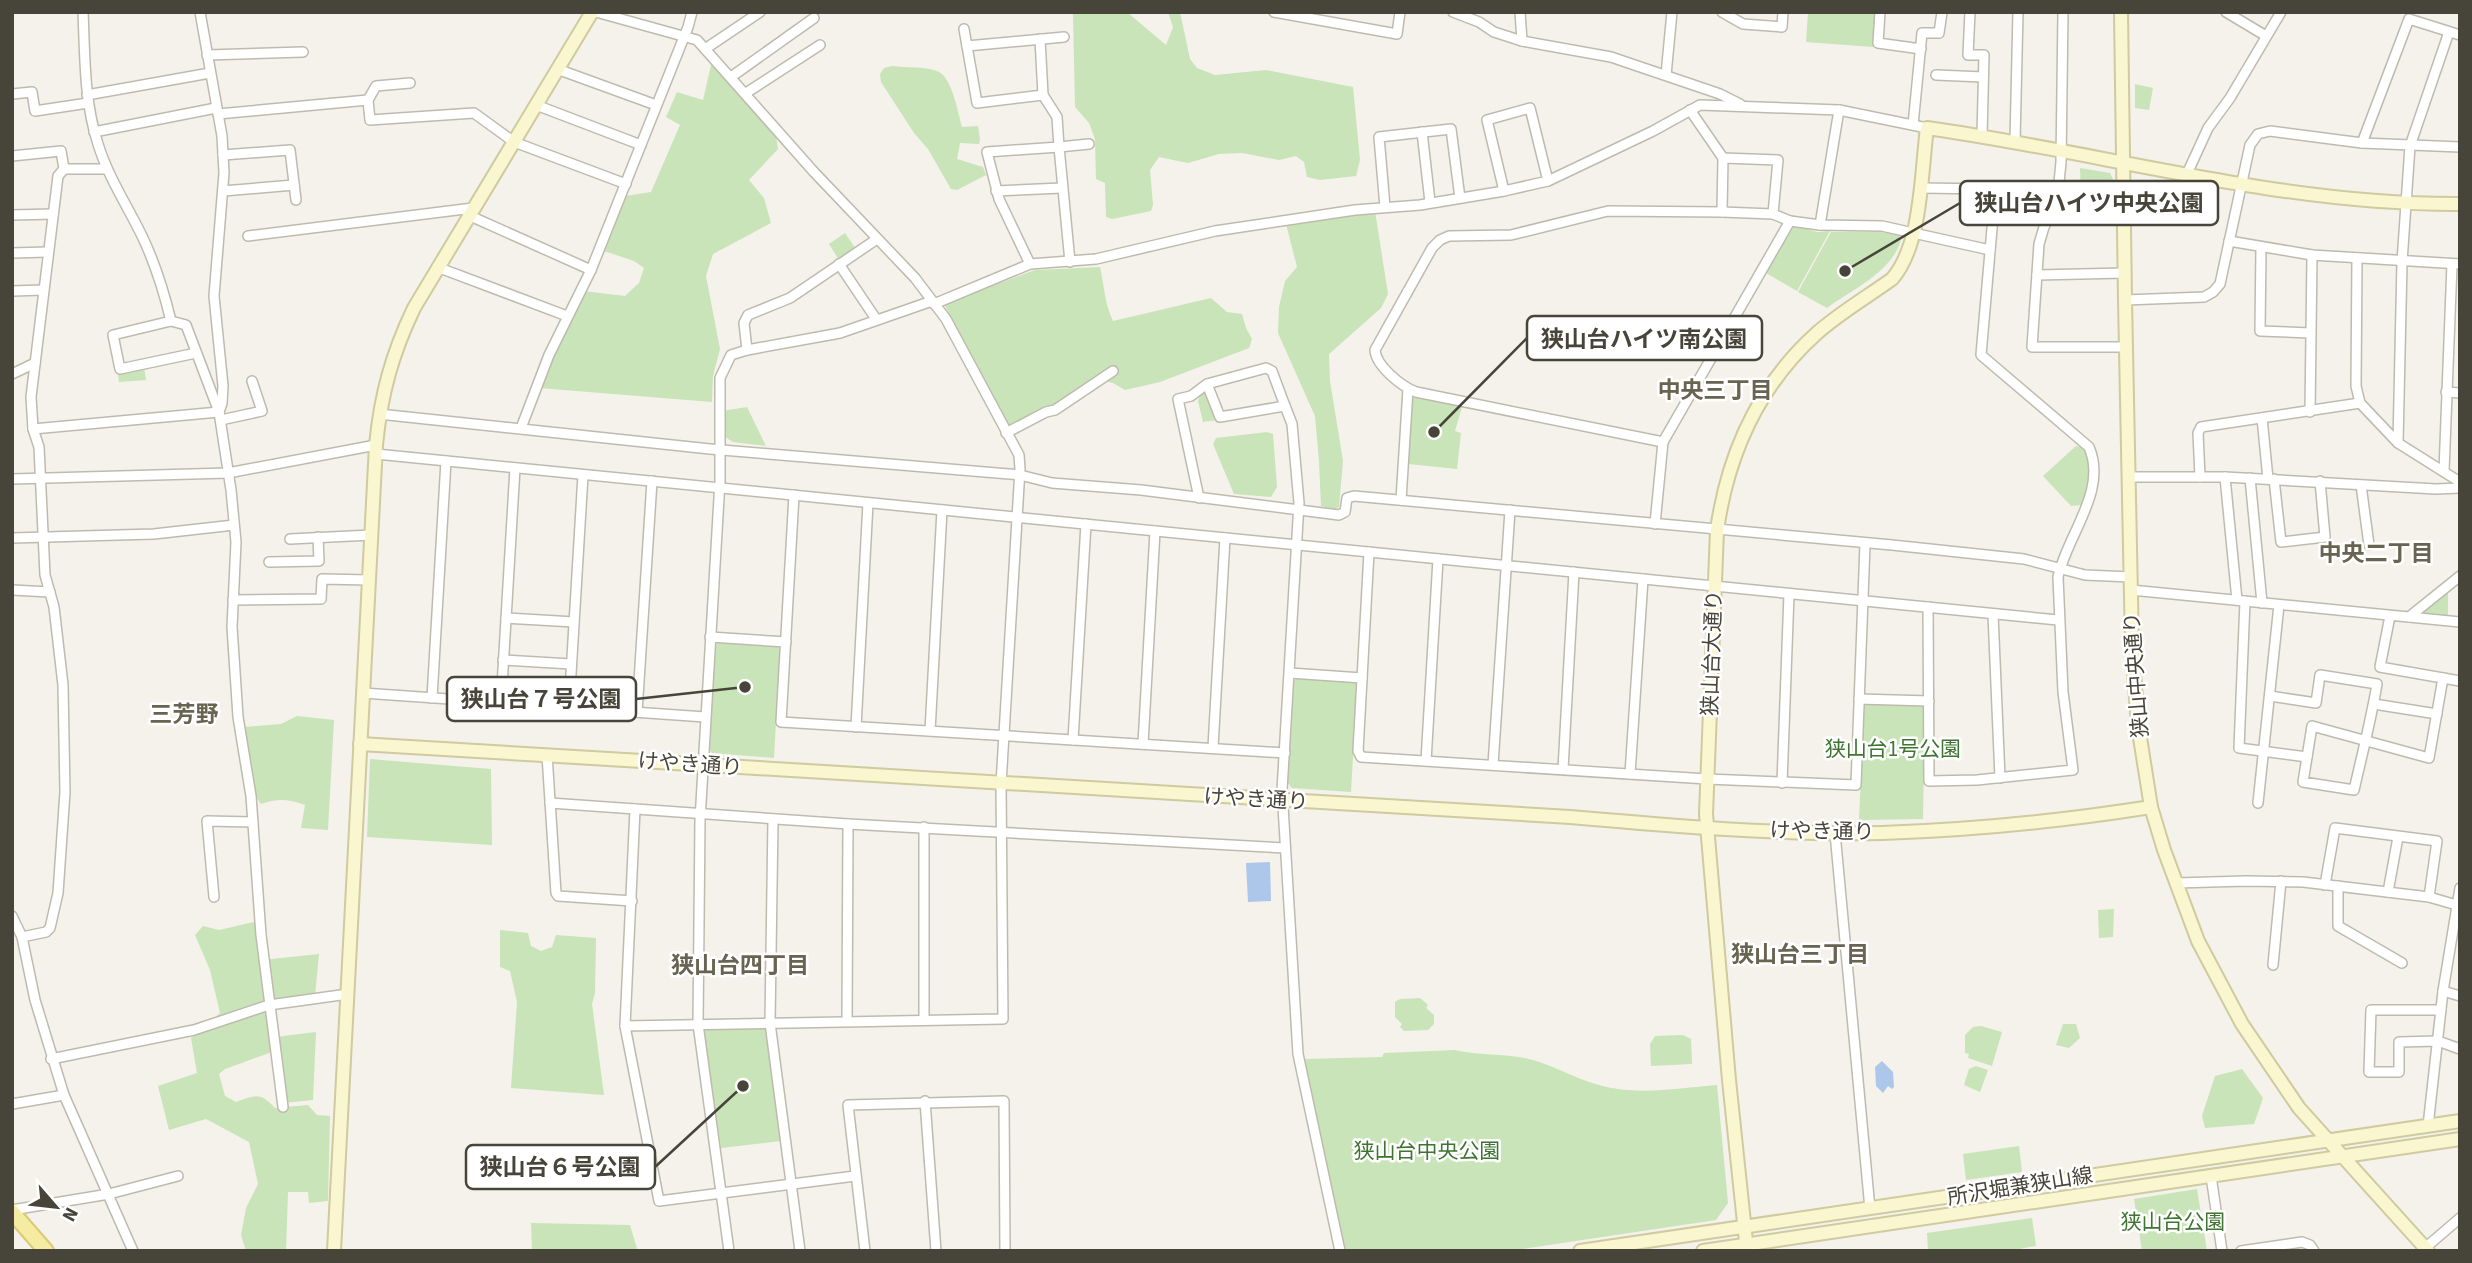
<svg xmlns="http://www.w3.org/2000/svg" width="2472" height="1263" viewBox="0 0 2472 1263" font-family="'Source Sans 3','Noto Sans JP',sans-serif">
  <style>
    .green { fill: #c8e4b8 }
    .water { fill: #adc7ea }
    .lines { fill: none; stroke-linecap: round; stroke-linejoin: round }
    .street-casing { stroke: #bebbae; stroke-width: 12 }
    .secondary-casing { stroke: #cfca9f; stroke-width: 16 }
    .primary-casing { stroke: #d9cb73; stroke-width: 18 }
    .street { stroke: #fff; stroke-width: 9 }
    .secondary { stroke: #faf6cf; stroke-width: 12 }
    .primary { stroke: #f5eba2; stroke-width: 14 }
    .labels { text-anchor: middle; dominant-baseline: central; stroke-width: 5; stroke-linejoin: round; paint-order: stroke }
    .street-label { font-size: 21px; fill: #474439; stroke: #fff }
    .park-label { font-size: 21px; fill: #3f7431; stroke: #fff }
    .neighbourhood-label { font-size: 23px; font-weight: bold; fill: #696351; stroke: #fff }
    .leader { fill: none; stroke: #474439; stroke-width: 2.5 }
    .callout-dot { fill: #474439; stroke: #fff; stroke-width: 2.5 }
    .callout { fill: #fff; stroke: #474439; stroke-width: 2.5 }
    .callout-label { font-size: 23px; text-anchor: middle; font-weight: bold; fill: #474439 }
  </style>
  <rect width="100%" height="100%" fill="#f4f2eb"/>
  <g class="green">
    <path d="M1075 12H1127L1166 45 1173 27 1168 12H1180L1190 59 1197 68 1215 75 1266 70 1353 87 1360 160 1356 176 1320 180 1307 177 1304 162 1296 156 1279 160 1242 153 1219 154 1188 163 1159 157 1150 170 1153 205 1151 211 1112 219 1106 217 1105 183 1096 179 1095 139 1089 123 1075 107 1073 14Z"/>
    <path d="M1808 12H1876L1873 47 1806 42Z"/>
    <path d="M712 61 775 130 778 149 749 180 764 198 771 223 713 254 706 276 720 349 713 376 712 402 539 388 584 291 625 296 639 283 644 268 634 261 604 251 625 196 651 192 680 125 666 117 677 92 703 100Z"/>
    <path d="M892 66C906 68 924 66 937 71 952 76 958 113 962 127L978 126 980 139 979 144 960 143 957 159 983 167 986 175 957 190 951 189 928 149 914 133 881 82 880 74 884 68Z"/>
    <path d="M2135 84 2153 88 2149 110 2135 108Z"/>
    <path d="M2080 168 2110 173 2113 179 2112 210H2091V198L2081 197Z"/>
    <path d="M1375 211 1388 294 1381 308 1329 354 1330 381 1343 461 1339 507 1335 509 1321 506 1319 461 1315 416 1278 333 1279 307 1285 281 1297 267 1286 224Z"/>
    <path d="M1797 226 1817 232 1830 231 1797 291 1766 273 1793 228Z"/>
    <path d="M1831 232H1881L1899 235 1901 240C1891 273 1854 288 1827 308L1798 292Z"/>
    <path d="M845 233 856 249 839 260 829 244Z"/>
    <path d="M1100 267C1104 285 1105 305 1113 321L1211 298 1227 312 1242 314 1246 328 1252 339 1249 348 1160 382 1125 390 1113 383 1093 379 1053 406 1009 426 944 304 1035 270Z"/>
    <path d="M144 367 146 380 119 382 118 373Z"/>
    <path d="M1202 390 1207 391 1218 420 1203 422 1198 401Z"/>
    <path d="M1414 396 1462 407 1455 431 1461 433 1457 469 1408 464 1412 400Z"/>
    <path d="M747 407 766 446 733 442 725 437 722 411Z"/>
    <path d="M1267 432 1273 434 1277 487 1271 497 1234 494 1213 444 1216 438Z"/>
    <path d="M2076 446 2081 447C2095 462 2089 488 2082 505L2071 506 2043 476Z"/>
    <path d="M2448 589V617L2422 615V611Z"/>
    <path d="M719 643 776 646 780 649 774 758 712 753 708 748 714 646Z"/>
    <path d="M1298 677 1354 681 1357 686 1351 792 1292 788 1287 782 1294 681Z"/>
    <path d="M1867 703 1922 705 1925 708 1923 819 1859 820 1864 706Z"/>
    <path d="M297 716 334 720 328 830 301 828 305 805C288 799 278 798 261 804L256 797 245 727 281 724Z"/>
    <path d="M370 759 491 769 492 845 367 837Z"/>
    <path d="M2114 909 2113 937 2099 938 2098 910Z"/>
    <path d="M258 921 262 960 319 954 315 996 264 1002 272 1052 225 1069 219 1074 225 1096 236 1102C256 1095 260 1092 275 1108L308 1105 317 1115 330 1116 328 1201 309 1203 308 1192H288L286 1251H246L241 1235 246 1208 258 1184 249 1142 206 1119 169 1130 158 1086 197 1073 191 1038 220 1013 210 970 195 935 203 926 219 930Z"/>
    <path d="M500 930 528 933 531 946 541 951 552 947 556 935 596 938 595 993 592 1004 604 1095 511 1088 517 1002 510 971 500 967Z"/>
    <path d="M1420 998 1428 1005 1426 1008 1434 1015V1024L1428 1030 1404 1031 1400 1027 1402 1024 1395 1017V1002L1400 999Z"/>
    <path d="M2063 1024H2076L2080 1038 2069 1048 2056 1045Z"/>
    <path d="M1981 1026 2002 1032 1992 1066 1968 1058 1969 1054 1965 1053V1035L1973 1027Z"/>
    <path d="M764 1027 767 1029 781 1141 721 1148 704 1031 708 1028Z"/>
    <path d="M316 1032 313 1100 283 1103 275 1037Z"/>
    <path d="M1683 1035 1691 1039 1692 1064 1651 1066 1650 1044 1655 1036Z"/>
    <path d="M1455 1050C1479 1056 1505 1053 1529 1059 1553 1065 1576 1079 1599 1085 1637 1096 1679 1088 1717 1085L1728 1203 1716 1220 1509 1251H1345L1304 1059 1382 1057 1384 1053Z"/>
    <path d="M1976 1066 1988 1070 1980 1092 1964 1085 1969 1069Z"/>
    <path d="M2242 1069 2263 1098 2254 1124 2205 1128 2202 1116 2215 1076Z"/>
    <path d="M2019 1146 2022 1172 1966 1180 1963 1154Z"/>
    <path d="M2197 1189 2207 1251H2142L2134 1199Z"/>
    <path d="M2032 1218 2036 1246 2008 1251H1928L1927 1233Z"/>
    <path d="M531 1223 630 1225 637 1249 664 1251H532Z"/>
  </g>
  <g class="water">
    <path d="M1270 862 1271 901 1248 902 1246 863Z"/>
    <path d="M1882 1061 1893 1072 1894 1087 1892 1089 1888 1086 1883 1093 1876 1086 1875 1067Z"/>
  </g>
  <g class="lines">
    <g class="street-casing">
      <g id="street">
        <path d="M83 12C85 57 84 101 98 144 108 177 127 205 142 236 155 263 164 292 171 321L186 325 219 412 231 490 236 542 232 627 238 717 251 796 261 935 283 1107"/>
        <path d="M200 12 222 136 224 173 214 296 223 386 222 403 219 412"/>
        <path d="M596 12 697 40 814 172 915 278 946 319 1019 455 1020 469 1001 784 1003 1019 625 1026"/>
        <path d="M1274 12 1397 34 1400 12"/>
        <path d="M1453 12 1479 22 1494 32 1522 41 1611 57 1720 94 1740 104"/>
        <path d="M1520 12 1522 41"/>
        <path d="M1722 12 1743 24 1782 27 1783 12"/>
        <path d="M1880 12 1878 43 1921 49"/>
        <path d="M1970 12 1968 55H1984L1982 136"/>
        <path d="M2063 12 2061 162 2057 203 2044 227 2039 244 2032 347H2126"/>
        <path d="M2226 12 2266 36"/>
        <path d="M964 29 977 103 1043 95 1057 117 1059 147 987 152 999 199 1030 264"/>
        <path d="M1040 39 1043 95"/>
        <path d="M967 46 1064 37"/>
        <path d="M705 49 760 12"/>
        <path d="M207 55 303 52"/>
        <path d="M557 69 656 105"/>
        <path d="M1666 75 1672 12"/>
        <path d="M1936 75 1983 77"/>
        <path d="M731 77 814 18"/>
        <path d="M410 83 376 86 368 100 370 120 474 113 514 142 626 184"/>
        <path d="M746 93 820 45"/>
        <path d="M12 94 32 92 35 111 88 103"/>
        <path d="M87 95 210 73"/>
        <path d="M536 105 641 145"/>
        <path d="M1690 110 1723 158 1722 212"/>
        <path d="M218 114 368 100"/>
        <path d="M1913 125 1922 33H1939L1942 12"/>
        <path d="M94 132 216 108"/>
        <path d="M1422 132 1430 202"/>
        <path d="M2015 141 2018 12"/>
        <path d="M2362 143 2409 19 2460 35"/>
        <path d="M223 155 290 150 296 200"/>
        <path d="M12 156 61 151 64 169 58 176 31 397 33 429 39 447 45 575 54 607 63 685 65 792 58 893 50 928 46 932 22 937"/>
        <path d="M1723 158 1778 160 1773 214"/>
        <path d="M64 169H106"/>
        <path d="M2186 176 2208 128 2230 98 2281 12"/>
        <path d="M1920 188 1991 189 1995 194 1981 355 2089 447C2108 491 2067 535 2058 577L2063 692 2073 770 1977 780 1929 781 1928 607"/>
        <path d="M223 191 294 185"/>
        <path d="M996 191 1062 188"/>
        <path d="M1504 191 1487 120 1530 108 1548 181"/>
        <path d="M1385 207 1379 137 1451 129 1460 198"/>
        <path d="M12 215 53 214"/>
        <path d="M468 215 591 270"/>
        <path d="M1820 225 1839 110"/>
        <path d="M248 236 473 208"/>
        <path d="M2229 241 2312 255 2460 264"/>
        <path d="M2261 247 2260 331 2310 333"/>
        <path d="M12 253 47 252"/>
        <path d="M2357 258 2356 386 2360 403 2398 443 2460 482"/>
        <path d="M1070 262 1059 147 1089 144"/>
        <path d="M839 264 876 319"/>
        <path d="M437 267 567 316"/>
        <path d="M2037 275 2124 273"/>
        <path d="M12 291 43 290"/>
        <path d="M2125 300 2204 297 2213 292 2220 284 2250 145 2258 134 2270 131 2362 143 2460 147"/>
        <path d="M934 304 1030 264 1096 259 1215 231 1355 210 1420 205 1504 191 1548 181 1653 131 1700 105 1839 110 1927 128"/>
        <path d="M171 321 113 335 120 369 196 353"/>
        <path d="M747 350 744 323 748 315 790 298 877 239"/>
        <path d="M1266 368 1272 371 1285 406 1220 417 1207 384Z"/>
        <path d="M12 374 35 363"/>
        <path d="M2446 392 2460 393"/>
        <path d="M1285 406 1292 424 1299 503 1282 790 1298 1054 1340 1251"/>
        <path d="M2310 412 2312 255"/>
        <path d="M379 414 710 449 1020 475 1052 483 1141 490 1339 515 1345 512 1347 498 1354 496 1892 545 2024 559 2085 575 2131 577"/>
        <path d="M2262 418 2268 479"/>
        <path d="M221 420 262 411 252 381"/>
        <path d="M521 428 549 355 591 270 688 27 692 12"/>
        <path d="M33 429 219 412"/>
        <path d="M1006 433 1046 412 1055 410 1113 371"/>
        <path d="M1663 442 1416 392C1401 386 1376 366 1375 350L1432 248 1440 240 1449 236 1511 235 1608 211 1722 212 1773 214 1790 221 1820 225 1882 226 1990 250"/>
        <path d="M2398 443 2402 262 2410 146 2449 32"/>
        <path d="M376 454 2058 620"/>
        <path d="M2444 471 2452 264"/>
        <path d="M2128 477H2225L2436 489 2460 488"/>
        <path d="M2200 477 2198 433 2201 427 2360 403"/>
        <path d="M2225 477 2237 600"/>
        <path d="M2250 478 2262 603"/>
        <path d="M12 479 228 473 376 445"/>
        <path d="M2274 479 2281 542 2325 537 2320 481"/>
        <path d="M2361 485 2369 545"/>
        <path d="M794 495 781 722 1285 753"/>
        <path d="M1199 498 1178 399 1191 396 1207 384"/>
        <path d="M1401 500 1408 389"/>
        <path d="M1655 524 1663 442 1790 221"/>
        <path d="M12 538 154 534 234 525"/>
        <path d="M290 539 371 535"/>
        <path d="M1369 552 1358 751 1361 757 1707 779 1856 785 1865 544"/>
        <path d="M269 562 319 561 318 537"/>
        <path d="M12 590 50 592"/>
        <path d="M2131 590 2460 622"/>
        <path d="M233 600 321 599 322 579 370 580"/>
        <path d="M2245 601 2239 748 2307 757"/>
        <path d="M1993 614 2000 778"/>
        <path d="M2390 616 2380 667 2460 681"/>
        <path d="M2409 617 2460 576"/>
        <path d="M506 618 574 622"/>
        <path d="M710 637 786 642"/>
        <path d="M503 660 571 664"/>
        <path d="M1290 673 1362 678"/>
        <path d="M363 693 705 717"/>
        <path d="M2270 696 2316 703 2320 675 2377 684C2371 720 2362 755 2354 790L2303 782 2312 726 2429 758 2443 678"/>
        <path d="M432 698 446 461"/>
        <path d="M1859 699 1929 701"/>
        <path d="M501 703 515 468"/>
        <path d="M2374 704 2437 714"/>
        <path d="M569 707 583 475"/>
        <path d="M637 712 652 481"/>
        <path d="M856 727 868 503"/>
        <path d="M930 731 942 510"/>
        <path d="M1073 740 1086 524"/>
        <path d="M1143 744 1155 531"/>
        <path d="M1213 747 1225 538"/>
        <path d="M547 755 556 893 558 896 632 901"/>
        <path d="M1426 761 1438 559"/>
        <path d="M1493 765 1510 510"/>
        <path d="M1563 769 1574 572"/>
        <path d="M1630 774 1643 579"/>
        <path d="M1782 783 1789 594"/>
        <path d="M550 803 848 824 1285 848"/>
        <path d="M2258 803 2279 605"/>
        <path d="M635 809 625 1026 659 1201 855 1176"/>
        <path d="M773 819 770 1023 800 1251"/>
        <path d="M924 827V1020"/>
        <path d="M1835 833 1870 1209"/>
        <path d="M2176 883 2246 881 2303 882 2429 897 2460 906"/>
        <path d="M2325 885 2335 828 2437 841 2429 897"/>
        <path d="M2338 886V926L2402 963"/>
        <path d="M2388 892 2398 837"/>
        <path d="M214 897 207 821 253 822"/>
        <path d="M12 916 22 937 35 1000 64 1095 133 1251"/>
        <path d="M2273 965 2281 881"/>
        <path d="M2443 991 2460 996"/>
        <path d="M2441 1010H2371L2369 1072H2399V1042L2438 1041 2460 1049"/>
        <path d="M847 1021 848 824"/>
        <path d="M51 1059 194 1030 269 1005 348 994"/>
        <path d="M925 1101 936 1251"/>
        <path d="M12 1104 64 1095"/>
        <path d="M2428 1126 2443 991 2460 888"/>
        <path d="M2211 1176 2222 1251"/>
        <path d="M12 1210 109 1194 178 1176"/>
        <path d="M2425 1248 2460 1218"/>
        <path d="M729 1251 698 1024 700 820 720 481V378L731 355 747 350 840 333 932 301"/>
        <path d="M865 1251 848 1105 1004 1101 1005 1251"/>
        <path d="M2241 1251 2302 1242 2310 1245 2314 1251"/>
      </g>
    </g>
    <g class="secondary-casing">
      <g id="secondary">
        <path d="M2121 12 2125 300 2132 646 2138 725 2151 807 2164 850 2198 941 2242 1024 2299 1108 2428 1251"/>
        <path d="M360 744 1570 817C1673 826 1778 835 1882 833 1972 830 2062 821 2151 807"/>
        <path d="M334 1251 376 445C381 394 392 354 414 308L592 12"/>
        <path d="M1580 1251 2460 1121"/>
        <path d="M1703 1251 2460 1139"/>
        <path d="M1747 1251 1729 1080 1706 814 1717 530C1728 453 1759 385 1817 333 1841 312 1867 297 1892 279 1922 245 1921 173 1927 128 2105 153 2279 205 2460 204"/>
      </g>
    </g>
    <g class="primary-casing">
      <path id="primary" d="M12 1212 46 1251"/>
    </g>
    <use href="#street" class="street"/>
    <use href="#secondary" class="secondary"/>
    <use href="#primary" class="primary"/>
  </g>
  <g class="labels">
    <g class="street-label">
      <text transform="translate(1712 653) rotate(-88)">狭山台大通り</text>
      <text transform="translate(2136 675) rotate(-94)">狭山中央通り</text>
      <text transform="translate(690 764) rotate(4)">けやき通り</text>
      <text transform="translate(1256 799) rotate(3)">けやき通り</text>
      <text transform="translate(1822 831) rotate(1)">けやき通り</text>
      <text transform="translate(2020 1186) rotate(-9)">所沢堀兼狭山線</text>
    </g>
    <g class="park-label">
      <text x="1893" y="749">狭山台1号公園</text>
      <text x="1427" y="1151">狭山台中央公園</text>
      <text x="2173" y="1222">狭山台公園</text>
    </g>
    <g class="neighbourhood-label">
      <text x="1715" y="390">中央三丁目</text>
      <text x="2376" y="553">中央二丁目</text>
      <text x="184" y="714">三芳野</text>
      <text x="1800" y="954">狭山台三丁目</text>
      <text x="740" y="965">狭山台四丁目</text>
    </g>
  </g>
  <path class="leader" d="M1845 271L1960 203M1434 432L1527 338M745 687L636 699M743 1086L655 1167"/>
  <g class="callout-dot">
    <circle cx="1845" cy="271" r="7"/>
    <circle cx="1434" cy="432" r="7"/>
    <circle cx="745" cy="687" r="7"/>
    <circle cx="743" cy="1086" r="7"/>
  </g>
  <g class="callout">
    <rect x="1960" y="181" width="258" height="44" rx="7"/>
    <rect x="1527" y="316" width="235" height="44" rx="7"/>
    <rect x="447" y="677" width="189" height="44" rx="7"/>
    <rect x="466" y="1145" width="189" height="44" rx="7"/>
  </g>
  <g class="callout-label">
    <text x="2089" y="211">狭山台ハイツ中央公園</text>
    <text x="1644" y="347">狭山台ハイツ南公園</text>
    <text x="541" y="707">狭山台７号公園</text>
    <text x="560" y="1175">狭山台６号公園</text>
  </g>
  <rect width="2472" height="1263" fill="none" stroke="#474439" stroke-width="28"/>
  <g transform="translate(56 1207) rotate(118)" stroke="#ffffff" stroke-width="5" paint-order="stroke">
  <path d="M0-5L12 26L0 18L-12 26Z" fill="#474439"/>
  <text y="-10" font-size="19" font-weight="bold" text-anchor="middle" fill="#474439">N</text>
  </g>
</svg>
